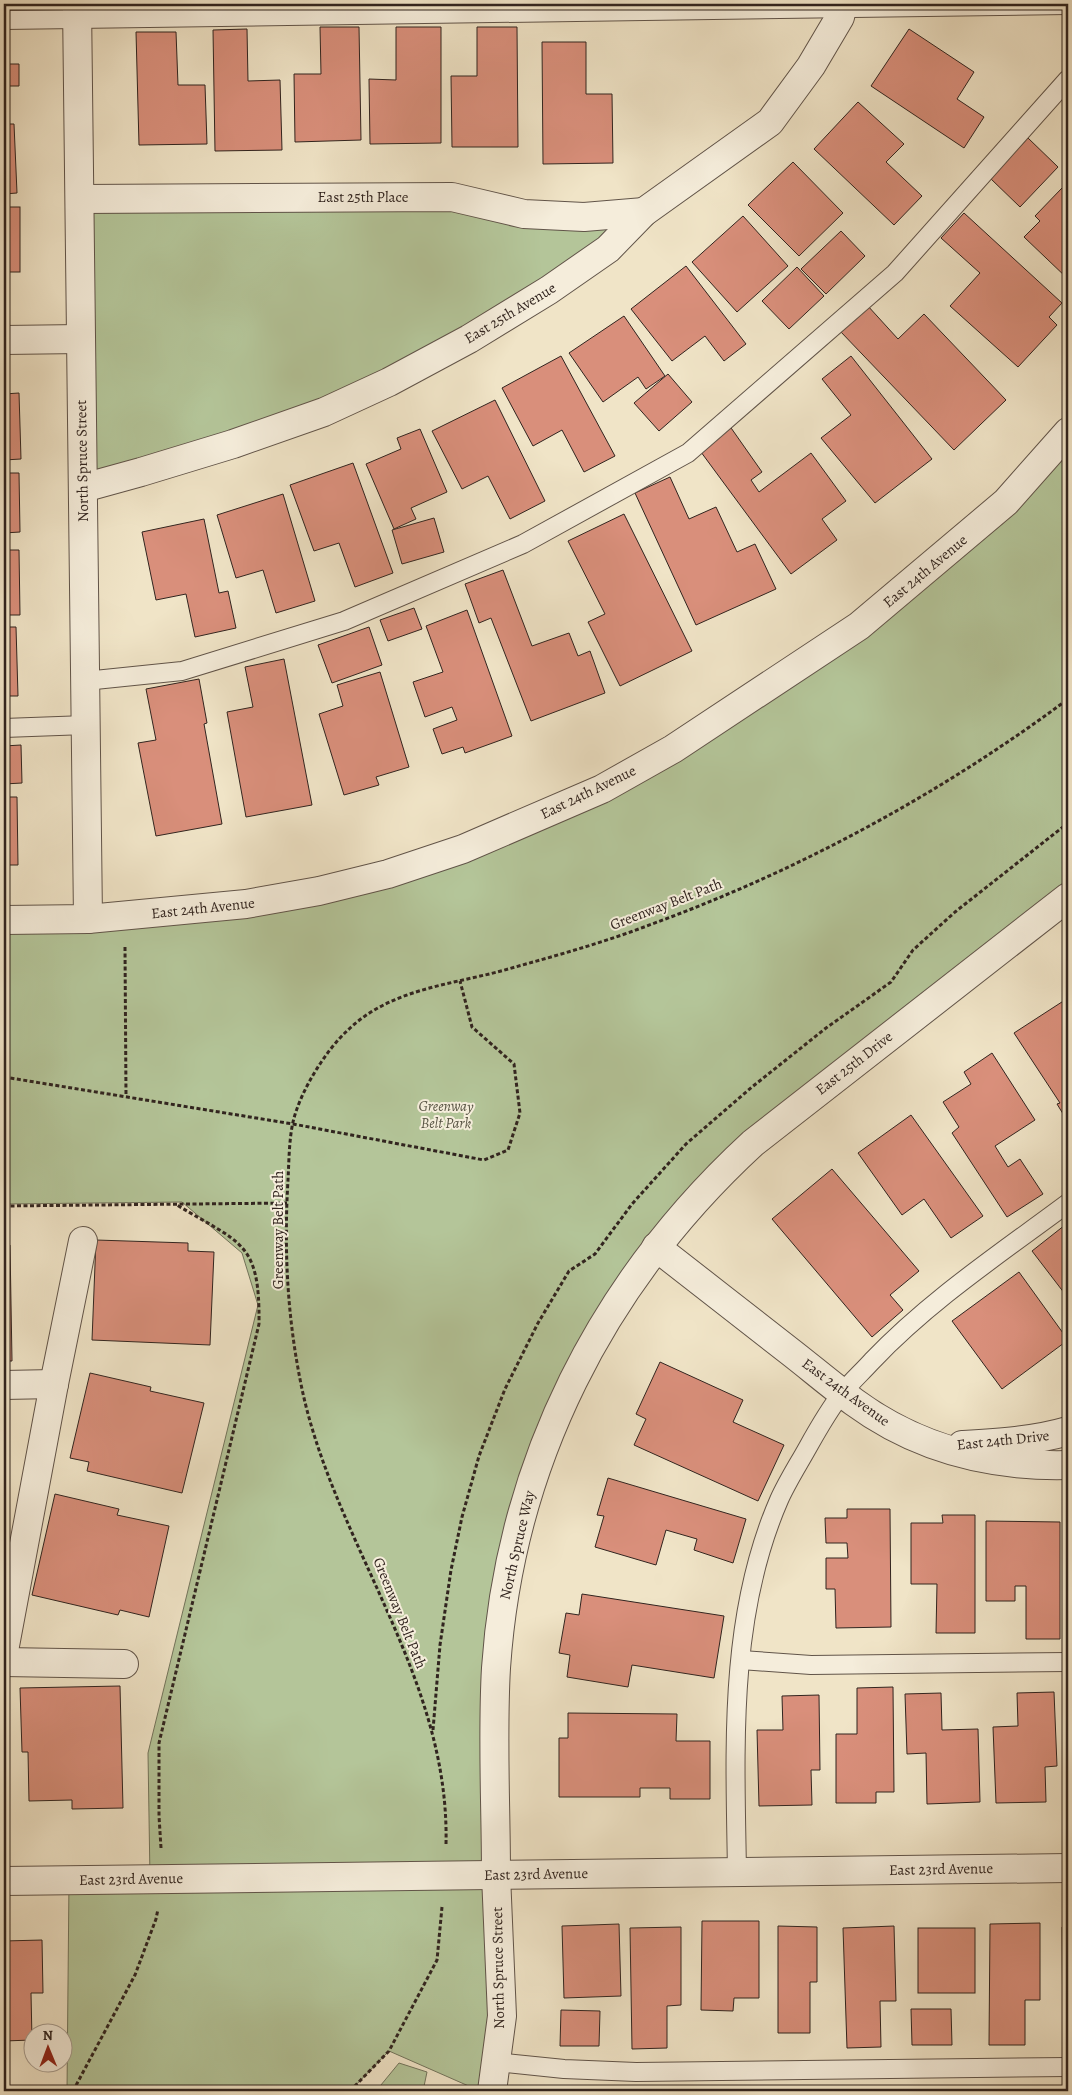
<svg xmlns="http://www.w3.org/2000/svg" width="1072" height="2095" viewBox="0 0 1072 2095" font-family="Alegreya,serif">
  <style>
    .green { fill: #b4c599; stroke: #72745c }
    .building { fill: #d98f7b; stroke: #31241f }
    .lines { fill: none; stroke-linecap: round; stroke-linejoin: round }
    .service-casing { stroke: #615449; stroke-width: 20 }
    .minor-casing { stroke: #615449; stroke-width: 30 }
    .tertiary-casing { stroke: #615449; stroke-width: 30 }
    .path { stroke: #31241f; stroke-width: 3; stroke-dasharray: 4 2.5; stroke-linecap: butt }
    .service { stroke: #f5eddb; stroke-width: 18 }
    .minor { stroke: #f5eddb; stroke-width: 28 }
    .tertiary { stroke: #f5eddb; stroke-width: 28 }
    .labels { text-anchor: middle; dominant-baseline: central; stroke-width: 4; stroke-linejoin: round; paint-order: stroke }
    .street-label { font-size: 15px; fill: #31241f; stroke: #f5eddb }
    .park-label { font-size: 15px; font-style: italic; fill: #585444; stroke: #f5eddb }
  </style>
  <rect width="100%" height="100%" fill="#f0e4c7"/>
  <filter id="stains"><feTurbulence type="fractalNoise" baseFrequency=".004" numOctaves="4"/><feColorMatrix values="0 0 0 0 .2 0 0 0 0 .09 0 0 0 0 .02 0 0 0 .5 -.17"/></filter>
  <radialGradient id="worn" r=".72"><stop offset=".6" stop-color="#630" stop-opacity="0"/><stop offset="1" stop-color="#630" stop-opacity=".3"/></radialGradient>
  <g class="green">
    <path d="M80 199 644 212 389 382 83 488Z"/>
    <path d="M1068 433V898L947 991 656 1247 535 1471 496 1668 502 2016 480 2091 389 2051 350 2091H67L69 1880 150 1879 148 1753 258 1305 242 1253 182 1202 4 1204V920L253 903 502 832 815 656Z"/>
    <path d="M399 2063 427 2072 423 2091H376Z"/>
  </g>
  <g class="building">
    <path d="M320 27H359L361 140 295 142 294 74H321Z"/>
    <path d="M396 27H441V143L370 144 369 79 396 80Z"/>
    <path d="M477 27H517L518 147H452L451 76H477Z"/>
    <path d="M247 29 248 81 280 80 282 150 215 151 213 30Z"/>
    <path d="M909 29 974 72 957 99 984 117 964 148 871 86Z"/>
    <path d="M136 32H176L178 85H205L207 144 139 145Z"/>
    <path d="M542 42H586V94H612L613 163 543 164Z"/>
    <path d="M4 47H8L7 64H19V86H8V112H4Z"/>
    <path d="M858 102 904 144 886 162 922 196 894 225 814 149Z"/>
    <path d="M4 124H14L17 193 4 194Z"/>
    <path d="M1028 138 1058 167 1020 207 990 178Z"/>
    <path d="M793 162 843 213 799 256 748 205Z"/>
    <path d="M1062 188 1068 194V279L1024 237 1040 221 1035 216Z"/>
    <rect x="4" y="207" width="16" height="65"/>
    <path d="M964 213 1062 303 1049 317 1057 325 1018 367 950 306 980 273 941 238Z"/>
    <path d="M743 216 788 266 737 312 692 262Z"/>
    <path d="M841 231 865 256 826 294 801 269Z"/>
    <path d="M686 266 746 344 724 361 705 336 672 361 631 309Z"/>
    <path d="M797 267 824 296 789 329 762 301Z"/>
    <path d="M867 305 898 339 924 314 1006 400 954 450 840 331Z"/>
    <path d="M624 316 665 376 646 389 638 377 603 402 569 353Z"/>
    <path d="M561 356 615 456 584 472 562 430 533 446 502 388Z"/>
    <path d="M851 356 932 459 875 503 821 438 851 415 822 379Z"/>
    <path d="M668 374 692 402 659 431 634 403Z"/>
    <path d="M19 393 21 459 4 460V394Z"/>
    <path d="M495 400 545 501 510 519 488 476 462 489 432 431Z"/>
    <path d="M729 425 762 472 751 480 759 492 811 453 846 501 822 519 837 540 791 574 698 448Z"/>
    <path d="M420 429 447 492 411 508 416 519 394 529 366 464 401 449 397 438Z"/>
    <path d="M353 463 393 573 355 587 339 543 314 551 290 485Z"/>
    <path d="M4 473H19L20 532 4 533Z"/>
    <path d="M670 477 689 519 716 507 737 552 755 544 776 589 696 625 635 493Z"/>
    <path d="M283 494 315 601 276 613 263 570 236 578 217 515Z"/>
    <path d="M624 514 692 651 620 686 588 622 605 614 568 541Z"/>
    <path d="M434 518 444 552 402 564 392 530Z"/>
    <path d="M204 519 219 593 228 591 236 628 195 637 186 594 156 600 142 532Z"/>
    <path d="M4 550H19L20 615H4Z"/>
    <path d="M503 570 532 646 569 633 578 656 590 651 605 693 531 721 491 618 479 623 465 584Z"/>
    <path d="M414 608 422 629 388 641 380 620Z"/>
    <path d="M467 610 512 736 465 753 463 747 442 754 433 729 457 720 452 707 425 717 413 682 443 672 426 626Z"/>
    <path d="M4 627H16L18 696H4Z"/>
    <path d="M369 627 382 665 332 683 318 645Z"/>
    <path d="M284 659 312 805 246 817 227 712 253 707 245 667Z"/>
    <path d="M380 672 409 767 376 777 379 785 344 795 319 714 343 706 337 685Z"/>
    <path d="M199 679 207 723 204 724 222 824 156 836 138 743 156 740 146 689Z"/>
    <path d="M21 745 22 783 4 784V746Z"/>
    <path d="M4 797H17L18 865H4Z"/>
    <path d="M1068 998V1122L1057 1104 1060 1103 1014 1033Z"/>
    <path d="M992 1053 1035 1120 995 1146 1008 1167 1020 1159 1043 1194 1007 1217 952 1133 959 1127 943 1102 971 1084 964 1072Z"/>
    <path d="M911 1115 983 1216 951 1238 924 1199 902 1215 858 1153Z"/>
    <path d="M832 1169 919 1271 890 1295 903 1310 872 1337 772 1219Z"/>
    <path d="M1065 1225 1068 1229V1298L1032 1251Z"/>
    <path d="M96 1240 188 1243V1251L214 1252 210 1345 92 1340Z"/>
    <path d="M4 1245H10L12 1361H4Z"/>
    <path d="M1019 1272 1068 1340 1002 1389 952 1321Z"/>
    <path d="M660 1362 743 1400 733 1422 784 1445 758 1501 634 1445 646 1419 636 1414Z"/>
    <path d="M90 1373 151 1387 150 1391 204 1403 182 1493 87 1471 89 1462 70 1458Z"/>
    <path d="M608 1478 746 1519 733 1563 694 1550 697 1539 666 1530 656 1565 595 1547 604 1516 597 1515Z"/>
    <path d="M55 1494 119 1509 117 1515 169 1526 149 1617 120 1610 118 1615 32 1595Z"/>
    <path d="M847 1509H890L891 1627 836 1628 835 1589H826V1558H848L847 1543H826L825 1518H847Z"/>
    <path d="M942 1515H975V1633H936L937 1584H911V1523H943Z"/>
    <path d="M986 1521 1060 1522V1639H1026V1586H1015V1601H986Z"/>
    <path d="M582 1594 724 1616 714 1678 632 1665 628 1687 567 1677 570 1655 559 1653 566 1613 579 1615Z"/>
    <path d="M120 1686 123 1808 72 1809V1800L29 1801 28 1752H22L20 1688Z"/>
    <path d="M893 1687 894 1792H876V1803H836V1734H857V1688Z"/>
    <path d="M1054 1692 1057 1766 1045 1767 1046 1802 996 1803 993 1727 1018 1726 1017 1693Z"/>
    <path d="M941 1693 942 1730 978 1729 980 1802 927 1804 926 1753 907 1754 905 1694Z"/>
    <path d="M819 1695 820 1770H811L812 1805 759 1806 757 1730H783L782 1696Z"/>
    <path d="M568 1713 677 1714 676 1741H710V1799H670V1788H640V1797H559V1738H568Z"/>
    <path d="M4 1741 6 1805 4 1806Z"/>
    <path d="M702 1921H759V1998H734L733 2011 701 2010Z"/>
    <path d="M1040 1923V2000H1025V2045H989L990 1924Z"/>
    <path d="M619 1924 621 1996 564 1998 562 1926Z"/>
    <path d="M778 1926 817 1927V1982H810V2033H778Z"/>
    <path d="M894 1926 896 2001H880L881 2047 847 2048 843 1928Z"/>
    <path d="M681 1927V2005L667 2006V2048L632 2049 630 1928Z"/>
    <path d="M1062 1927H1068V2044H1063Z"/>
    <rect x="918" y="1928" width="57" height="65"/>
    <path d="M42 1940 43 1993H31L32 2040 4 2041V1941Z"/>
    <path d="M911 2009H951L952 2045H912Z"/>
    <path d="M561 2010 600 2011 599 2046H560Z"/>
    <path d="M633 2086 672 2087V2091H633Z"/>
    <rect x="582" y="2088" width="36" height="3"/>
  </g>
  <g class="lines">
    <g class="service-casing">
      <g id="service">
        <path d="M4 20 1068 5"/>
        <path d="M85 681 182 671 344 621 523 544 688 453 895 273 1068 79"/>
        <path d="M4 728 86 725"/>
        <path d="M741 1660 811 1665 1068 1662"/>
        <path d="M737 1872C735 1748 728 1617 779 1500 787 1482 798 1465 808 1447 818 1429 829 1410 842 1393 851 1382 862 1372 872 1361 930 1300 1001 1253 1068 1203"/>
        <path d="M496 2062 564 2069 636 2072 1068 2067"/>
      </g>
    </g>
    <g class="minor-casing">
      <g id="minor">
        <path d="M77 4 88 919"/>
        <path d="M80 199 452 197 524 214 584 217 644 212"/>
        <path d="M4 340 81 339"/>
        <path d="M83 488 141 472 233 444 324 412 389 382 469 339 549 290 608 249 644 212 770 122 811 66 840 17 843 4"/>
        <path d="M4 920 88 919 246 904 319 891 388 874 463 849 602 789 673 749 859 626 1006 502 1068 432"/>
        <path d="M656 1247C700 1281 744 1316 788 1350 810 1367 831 1385 854 1402 918 1449 989 1467 1068 1465"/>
        <path d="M4 1385 54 1384"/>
        <path d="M962 1445C997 1443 1034 1441 1068 1431"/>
        <path d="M4 1651 54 1384 83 1241"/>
        <path d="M4 1662 124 1664"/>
        <path d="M492 2091 502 2016 496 1875"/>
      </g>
    </g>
    <g class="tertiary-casing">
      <g id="tertiary">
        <path d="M496 1875C496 1806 492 1737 496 1668 510 1463 602 1282 753 1143L1068 897"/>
        <path d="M4 1881 1068 1868"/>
      </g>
    </g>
    <g class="path">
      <path d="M125 947 126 1096"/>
      <path d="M4 1077 293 1124 484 1160 508 1150 520 1113 514 1064 472 1027 460 981"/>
      <path d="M4 1206 287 1203"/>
      <path d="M433 1730 440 1645 451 1570 462 1517 479 1456 505 1389 538 1323 569 1271 595 1254 632 1204 686 1144 752 1087 826 1028 891 982 913 950 955 912 1068 823"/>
      <path d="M446 1844C450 1674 330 1539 300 1379 287 1313 284 1247 288 1180 289 1161 289 1140 293 1122 300 1092 325 1051 348 1030 389 990 448 985 501 971 551 957 603 943 652 924 800 870 942 793 1068 699"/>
      <path d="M161 1848 159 1816V1743L259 1324C260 1241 241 1244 177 1205"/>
      <path d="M73 2091 135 1975 156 1919 158 1909"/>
      <path d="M350 2091 389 2051 437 1960 442 1907"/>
    </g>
    <use href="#service" class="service"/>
    <use href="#minor" class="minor"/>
    <use href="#tertiary" class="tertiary"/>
  </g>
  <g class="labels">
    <g class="street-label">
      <text x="363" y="197">East 25th Place</text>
      <text transform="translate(510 313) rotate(-31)">East 25th Avenue</text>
      <text transform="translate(82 461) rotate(-91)">North Spruce Street</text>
      <text transform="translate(925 571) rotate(-40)">East 24th Avenue</text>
      <text transform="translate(588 792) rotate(-26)">East 24th Avenue</text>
      <text transform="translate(666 904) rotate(-21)">Greenway Belt Path</text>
      <text transform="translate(203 908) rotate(-6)">East 24th Avenue</text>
      <text transform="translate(854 1063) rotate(-38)">East 25th Drive</text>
      <text transform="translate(278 1230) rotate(-90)">Greenway Belt Path</text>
      <text transform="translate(846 1392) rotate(36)">East 24th Avenue</text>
      <text transform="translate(1003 1440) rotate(-6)">East 24th Drive</text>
      <text transform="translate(517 1545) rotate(-77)">North Spruce Way</text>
      <text transform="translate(400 1613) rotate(68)">Greenway Belt Path</text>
      <text transform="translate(941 1869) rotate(-1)">East 23rd Avenue</text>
      <text transform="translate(536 1874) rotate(-1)">East 23rd Avenue</text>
      <text transform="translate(131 1879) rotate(-1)">East 23rd Avenue</text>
      <text transform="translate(498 1968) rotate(-91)">North Spruce Street</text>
    </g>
    <g class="park-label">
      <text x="446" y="1106">Greenway<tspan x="446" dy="17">Belt Park</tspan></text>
    </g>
  </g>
  <rect width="1072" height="2095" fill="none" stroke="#f0e4c7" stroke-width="20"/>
  <rect x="5" y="5" width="1062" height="2085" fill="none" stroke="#31241f" stroke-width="2.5"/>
  <rect x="10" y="10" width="1052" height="2075" fill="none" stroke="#31241f"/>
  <g transform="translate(48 2048) rotate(359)"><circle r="24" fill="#f5eddb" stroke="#a79d90"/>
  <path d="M0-4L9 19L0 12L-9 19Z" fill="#8f2418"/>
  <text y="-8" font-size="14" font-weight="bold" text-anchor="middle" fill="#31241f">N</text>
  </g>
  <rect width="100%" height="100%" filter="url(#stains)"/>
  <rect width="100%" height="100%" fill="url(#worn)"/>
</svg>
